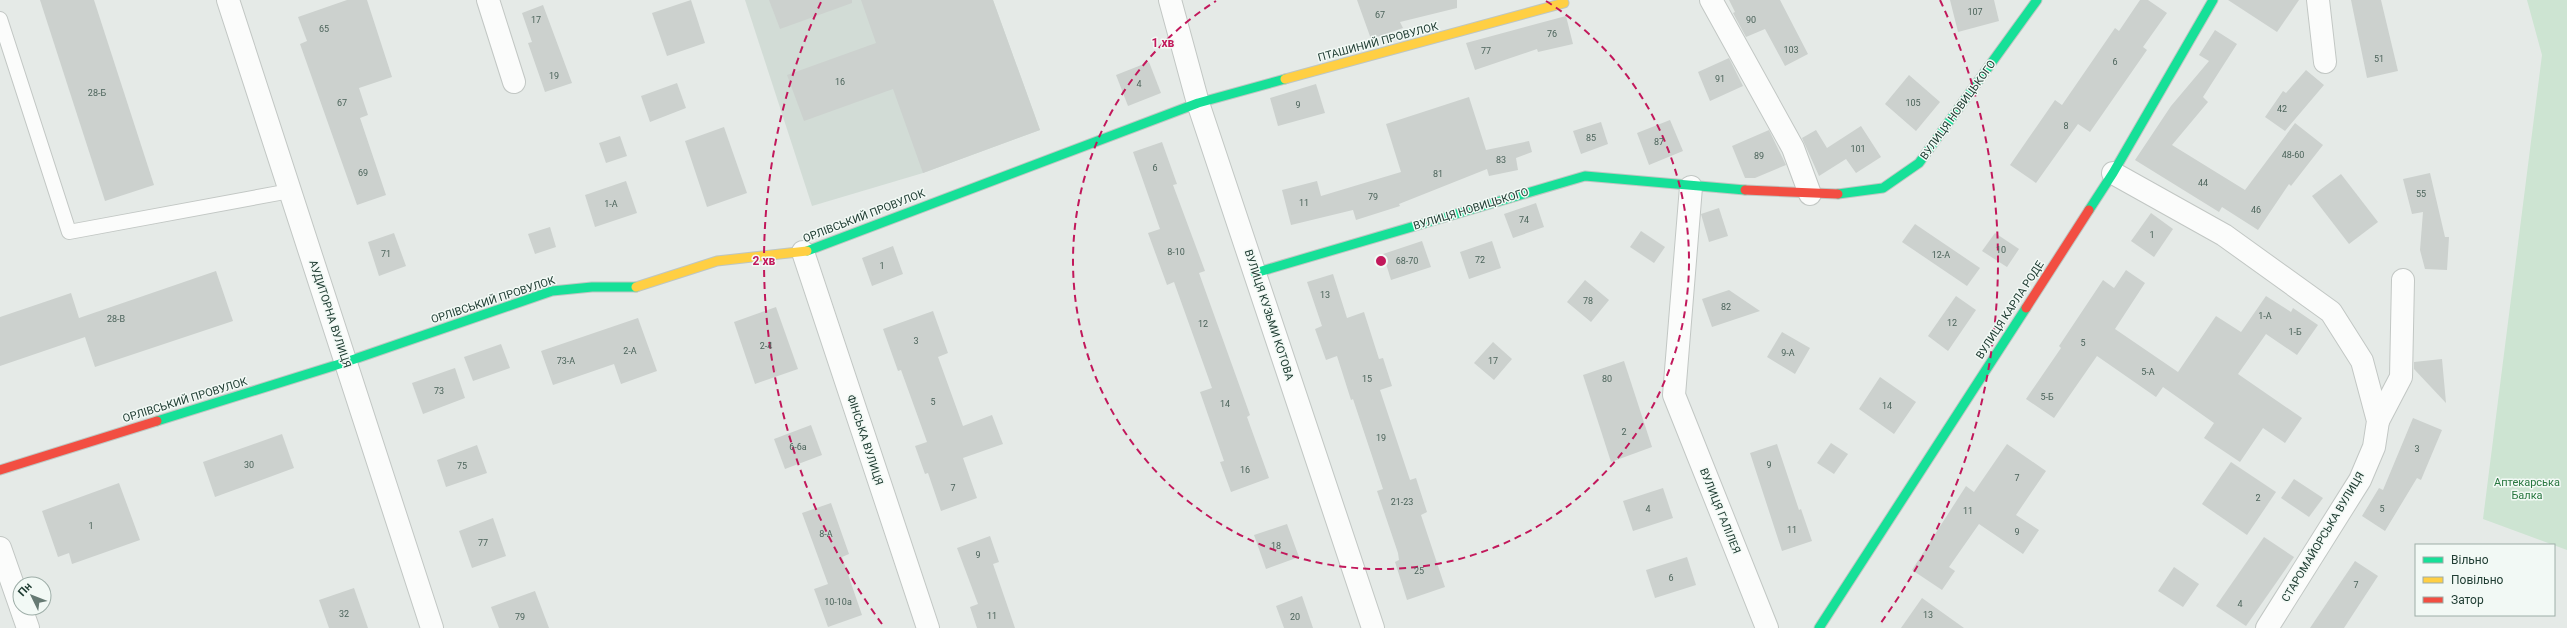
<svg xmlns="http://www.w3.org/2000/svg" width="2567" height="628" viewBox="0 0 2567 628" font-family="Roboto,sans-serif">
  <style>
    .built { fill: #d2dcd6 }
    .green { fill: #cde4d2 }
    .building { fill: #ccd1ce }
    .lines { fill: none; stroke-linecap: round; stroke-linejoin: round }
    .lane-casing { stroke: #c2c7c4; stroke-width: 16 }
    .street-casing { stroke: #c2c7c4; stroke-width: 24 }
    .fast-casing { stroke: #bec6c2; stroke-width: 11 }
    .slow-casing { stroke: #bec6c2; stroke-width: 11 }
    .jam-casing { stroke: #bec6c2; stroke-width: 11 }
    .lane { stroke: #fbfcfb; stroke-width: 14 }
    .street { stroke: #fbfcfb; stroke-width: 22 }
    .fast { stroke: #16e098; stroke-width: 9 }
    .slow { stroke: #ffcf43; stroke-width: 9 }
    .jam { stroke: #f24e42; stroke-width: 9 }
    .ring { fill: none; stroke: #c2185b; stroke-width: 2; stroke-dasharray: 7 5 }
    .labels { text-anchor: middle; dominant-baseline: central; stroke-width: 3; stroke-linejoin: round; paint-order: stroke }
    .number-label { font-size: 9px; fill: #4c645b }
    .street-label { font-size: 11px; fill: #213e34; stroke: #f2f9f5 }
    .park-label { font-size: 11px; fill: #297740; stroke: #f2f9f5 }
    .centre { fill: #c2185b; stroke: #f2f9f5; stroke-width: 2 }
    .ring-label { font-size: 12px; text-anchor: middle; font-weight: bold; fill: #c2185b; stroke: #f2f9f5; stroke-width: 3; stroke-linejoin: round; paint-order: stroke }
  </style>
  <rect width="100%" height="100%" fill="#e5eae7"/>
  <path class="built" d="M745 0H993L1040 130 923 173 812 206Z"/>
  <path class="green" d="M2527 0H2567V550L2483 519 2542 55Z"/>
  <g class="building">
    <path d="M40 0H94L154 185 105 201Z"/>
    <path d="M347 0H367L392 77 359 88 368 115 360 118 386 195 357 205 300 44 307 41 298 17Z"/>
    <path d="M691 0 705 43 667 56 652 13Z"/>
    <path d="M769 0H852V3L780 29Z"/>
    <path d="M861 0H993L1040 130 923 173 893 89 804 121 787 75 876 43Z"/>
    <path d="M1357 0H1457V8L1400 22 1403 28 1371 39Z"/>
    <path d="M1729 0H1780L1808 54 1785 66 1765 29 1746 37 1733 13 1735 12Z"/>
    <path d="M1950 0H1994L1999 21 1958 32Z"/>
    <path d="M2140 0H2148L2167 13 2143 47 2147 50 2090 132 2078 124 2036 183 2010 165 2055 100 2062 105 2115 28 2119 31Z"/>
    <path d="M2228 0H2299L2277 32Z"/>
    <path d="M2351 0H2381L2398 71 2367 78Z"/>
    <path d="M543 5 572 83 545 92 528 43 532 42 522 13Z"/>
    <path d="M1566 16 1573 44 1538 52 1537 49 1475 70 1466 43Z"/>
    <path d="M2215 30 2237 44 2203 97 2208 102 2172 145 2245 190 2295 123 2323 145 2291 186 2289 184 2258 230 2222 207 2219 212 2135 160 2171 106 2209 61 2199 55Z"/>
    <path d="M1729 58 1743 86 1710 101 1698 72Z"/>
    <path d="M1149 62 1161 93 1128 106 1116 75Z"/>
    <path d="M2306 70 2324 85 2285 131 2265 117 2283 91 2286 93Z"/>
    <path d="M1909 75 1940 102 1916 131 1885 104Z"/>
    <path d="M677 83 686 108 650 122 641 96Z"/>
    <path d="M1316 84 1325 113 1278 126 1270 98Z"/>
    <path d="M1469 97 1486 150 1529 141 1532 152 1516 158 1518 170 1489 176 1487 169 1399 204 1400 206 1356 220 1353 210 1291 225 1282 190 1317 181 1321 196 1401 172 1386 124Z"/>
    <path d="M1670 120 1683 151 1649 165 1637 133Z"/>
    <path d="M1601 122 1608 144 1581 154 1573 131Z"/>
    <path d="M1861 126 1881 157 1856 173 1846 159 1819 176 1802 138 1816 130 1827 148Z"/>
    <path d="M724 127 747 193 707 207 685 141Z"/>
    <path d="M1769 130 1786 165 1755 178H1745L1732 146Z"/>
    <path d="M620 136 627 156 606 163 599 143Z"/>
    <path d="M1162 142 1177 184 1173 185 1205 271 1199 273 1250 415 1247 417 1269 478 1231 492 1220 462 1224 461 1200 392 1212 388 1174 282 1167 285 1148 233 1160 229 1133 152Z"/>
    <path d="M2430 173 2445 237H2449L2447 270 2425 269 2420 250 2423 212 2412 214 2403 179Z"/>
    <path d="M2341 174 2378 222 2349 244 2312 196Z"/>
    <path d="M626 181 637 213 595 227 585 195Z"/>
    <path d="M1536 203 1544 227 1513 238 1504 214Z"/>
    <path d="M1719 208 1728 236 1709 242 1701 214Z"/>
    <path d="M2151 213 2173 229 2154 257 2131 241Z"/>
    <path d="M1915 224 1980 268 1967 286 1902 242Z"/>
    <path d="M550 227 556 247 535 254 528 234Z"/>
    <path d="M1641 231 1665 247 1654 263 1630 247Z"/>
    <path d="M394 233 406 266 379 276 368 242Z"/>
    <path d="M1995 233 2019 249 2007 267 1982 251Z"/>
    <path d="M1422 241 1431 267 1391 280 1383 254Z"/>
    <path d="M1492 241 1501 268 1469 279 1460 252Z"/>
    <path d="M893 246 903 274 872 286 862 258Z"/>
    <path d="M2126 270 2145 283 2115 329 2178 372 2216 316 2241 332 2266 296 2291 312 2293 308 2318 325 2297 355 2266 334 2238 374 2302 418 2285 443 2263 428 2240 462 2204 438 2214 423 2163 387 2156 397 2097 356 2054 418 2026 399 2061 348 2059 346 2103 280 2114 288Z"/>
    <path d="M216 271 233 321 95 367 85 337 0 366V317L71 293 79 318Z"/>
    <path d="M1333 274 1347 318 1364 312 1379 359 1383 358 1392 386 1380 390 1410 480 1416 478 1427 512 1421 515 1445 587 1407 600 1395 562 1399 560 1398 553 1377 491 1383 489 1353 399 1351 400 1337 356 1326 360 1315 329 1322 326 1307 282Z"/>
    <path d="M1585 280 1609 300 1591 322 1567 302Z"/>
    <path d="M1729 290 1760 311 1712 327 1702 299Z"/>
    <path d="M1956 296 1976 310 1948 351 1928 336Z"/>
    <path d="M776 307 798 369 755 384 734 322Z"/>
    <path d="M933 311 948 353 938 357 963 426 992 415 1003 444 963 458 977 498 941 511 928 473 925 474 915 446 927 442 901 370 898 371 883 329Z"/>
    <path d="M638 318 657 371 621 384 614 364 553 385 541 351Z"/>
    <path d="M1782 332 1810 348 1795 374 1767 357Z"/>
    <path d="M1493 342 1512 359 1494 380 1474 363Z"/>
    <path d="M501 344 510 368 473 381 464 357Z"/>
    <path d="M2442 359 2446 403 2414 369V362Z"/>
    <path d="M1624 361 1652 447 1611 462 1583 375Z"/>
    <path d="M455 368 465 398 423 414 412 383Z"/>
    <path d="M1880 377 1916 402 1894 434 1859 409Z"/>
    <path d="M2413 418 2442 430 2421 480 2417 478 2385 531 2362 516 2379 488 2383 490Z"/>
    <path d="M811 425 822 455 785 469 774 439Z"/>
    <path d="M282 434 294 468 215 497 203 462Z"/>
    <path d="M1831 443 1848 454 1834 474 1817 463Z"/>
    <path d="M1777 444 1799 510 1801 509 1812 541 1782 551 1750 453Z"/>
    <path d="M2007 444 2046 471 2016 515 2039 530 2023 554 1979 524 1949 567 1955 571 1942 590 1912 570 1966 486 1974 492Z"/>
    <path d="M477 445 487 473 446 487 437 460Z"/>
    <path d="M2231 462 2276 492 2247 535 2202 504Z"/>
    <path d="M2294 479 2323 498 2309 517 2281 498Z"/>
    <path d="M119 483 140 540 72 564 69 553 58 557 42 511Z"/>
    <path d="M1663 488 1673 518 1633 531 1623 501Z"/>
    <path d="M831 503 849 554 842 557 862 615 828 627 814 589 828 584 802 513Z"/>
    <path d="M493 518 506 556 472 568 459 531Z"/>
    <path d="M1287 524 1299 557 1266 569 1254 535Z"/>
    <path d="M990 536 999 562 993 564 1015 628H977L970 607 978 604 957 548Z"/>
    <path d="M2264 537 2294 557 2246 626 2216 606Z"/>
    <path d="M1687 557 1696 585 1655 598 1646 570Z"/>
    <path d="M2355 561 2378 576 2344 628H2310Z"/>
    <path d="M2174 567 2199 584 2183 607 2158 591Z"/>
    <path d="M354 588 368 628H329L319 600Z"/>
    <path d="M535 591 549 628H499L491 607Z"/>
    <path d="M1302 596 1313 628H1284L1276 606Z"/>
    <path d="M1922 598 1964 628H1901Z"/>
  </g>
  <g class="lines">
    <g class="lane-casing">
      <path id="lane" d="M0 19 69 232 290 191"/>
    </g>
    <g class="street-casing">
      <g id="street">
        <path d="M228 0 432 628"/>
        <path d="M488 0 514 82"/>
        <path d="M1170 0 1198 103 1373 628"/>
        <path d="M1711 0 1793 148 1810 194"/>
        <path d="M2318 0 2325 62"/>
        <path d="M2113 173 2224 235 2331 312 2362 361 2378 421 2374 447 2360 480 2267 628"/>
        <path d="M1691 187 1674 395 1767 628"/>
        <path d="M803 252 928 628"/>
        <path d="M2378 421 2401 377 2403 280"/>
        <path d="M0 548 20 605"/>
        <path d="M21 608 28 628"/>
      </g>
    </g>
    <g class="fast-casing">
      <g id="fast">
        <path d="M1838 194 1883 188 1919 163 2037 0"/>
        <path d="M2089 210 2113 173 2213 0"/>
        <path d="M807 251 1198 103 1285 79"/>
        <path d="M1255 273 1585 176 1745 190"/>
        <path d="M157 421 346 362 552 291 592 287H636"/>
        <path d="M1819 628 2026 308"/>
      </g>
    </g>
    <g class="slow-casing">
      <g id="slow">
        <path d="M1285 79 1564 3"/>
        <path d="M636 287 717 261 807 251"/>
      </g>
    </g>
    <g class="jam-casing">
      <g id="jam">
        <path d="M1745 190 1838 194"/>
        <path d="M2026 308 2089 210"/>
        <path d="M0 470 157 421"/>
      </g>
    </g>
    <use href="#lane" class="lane"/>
    <use href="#street" class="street"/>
    <use href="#fast" class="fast"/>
    <use href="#slow" class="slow"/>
    <use href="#jam" class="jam"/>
  </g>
  <g class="ring">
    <path d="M1546 1A308 308 0 1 1 1216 1"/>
    <path d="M882 624A617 617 0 0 1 822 0M1940 0A617 617 0 0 1 1880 624"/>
  </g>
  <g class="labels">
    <g class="number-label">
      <text x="1975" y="12">107</text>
      <text x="1380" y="15">67</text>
      <text x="536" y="20">17</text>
      <text x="1751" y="20">90</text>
      <text x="324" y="29">65</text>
      <text x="1552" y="34">76</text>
      <text x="1791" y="50">103</text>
      <text x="1486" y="51">77</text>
      <text x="2379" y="59">51</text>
      <text x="2115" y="62">6</text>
      <text x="554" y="76">19</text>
      <text x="1720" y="79">91</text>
      <text x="840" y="82">16</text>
      <text x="1139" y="84">4</text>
      <text x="97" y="93">28-Б</text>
      <text x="342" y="103">67</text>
      <text x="1913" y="103">105</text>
      <text x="1298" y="105">9</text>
      <text x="2282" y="109">42</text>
      <text x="2066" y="126">8</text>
      <text x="1591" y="138">85</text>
      <text x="1659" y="142">87</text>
      <text x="1858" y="149">101</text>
      <text x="2293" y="155">48-60</text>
      <text x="1759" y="156">89</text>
      <text x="1501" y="160">83</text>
      <text x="1155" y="168">6</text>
      <text x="363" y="173">69</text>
      <text x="1438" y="174">81</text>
      <text x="2203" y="183">44</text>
      <text x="2421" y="194">55</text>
      <text x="1373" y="197">79</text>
      <text x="1304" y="203">11</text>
      <text x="611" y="204">1-А</text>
      <text x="2256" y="210">46</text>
      <text x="1524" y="220">74</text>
      <text x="2152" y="235">1</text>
      <text x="2001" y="250">10</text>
      <text x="1176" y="252">8-10</text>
      <text x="386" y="254">71</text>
      <text x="1941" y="255">12-А</text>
      <text x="1480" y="260">72</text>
      <text x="1407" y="261">68-70</text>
      <text x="882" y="266">1</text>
      <text x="1325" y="295">13</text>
      <text x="1588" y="301">78</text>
      <text x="1726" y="307">82</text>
      <text x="2265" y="316">1-А</text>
      <text x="116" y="319">28-В</text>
      <text x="1952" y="323">12</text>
      <text x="1203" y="324">12</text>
      <text x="2295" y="332">1-Б</text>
      <text x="916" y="341">3</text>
      <text x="2083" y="343">5</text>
      <text x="766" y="346">2-4</text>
      <text x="630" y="351">2-А</text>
      <text x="1788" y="353">9-А</text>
      <text x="566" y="361">73-А</text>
      <text x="1493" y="361">17</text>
      <text x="2148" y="372">5-А</text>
      <text x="1367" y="379">15</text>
      <text x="1607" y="379">80</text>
      <text x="439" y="391">73</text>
      <text x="2047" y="397">5-Б</text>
      <text x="933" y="402">5</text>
      <text x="1225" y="404">14</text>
      <text x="1887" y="406">14</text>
      <text x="1624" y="432">2</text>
      <text x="1381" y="438">19</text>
      <text x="798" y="447">6-6а</text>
      <text x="2417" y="449">3</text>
      <text x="249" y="465">30</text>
      <text x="1769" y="465">9</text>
      <text x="462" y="466">75</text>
      <text x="1245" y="470">16</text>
      <text x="2017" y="478">7</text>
      <text x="953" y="488">7</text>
      <text x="2258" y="498">2</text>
      <text x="1402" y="502">21-23</text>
      <text x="1648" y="509">4</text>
      <text x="2382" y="509">5</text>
      <text x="1968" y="511">11</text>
      <text x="91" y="526">1</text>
      <text x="1792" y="530">11</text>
      <text x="2017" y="532">9</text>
      <text x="826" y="534">8-А</text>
      <text x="483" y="543">77</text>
      <text x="1276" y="546">18</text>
      <text x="978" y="555">9</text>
      <text x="1419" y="571">25</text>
      <text x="1671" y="578">6</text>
      <text x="2356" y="585">7</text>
      <text x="838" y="602">10-10а</text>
      <text x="2240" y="604">4</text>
      <text x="344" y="614">32</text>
      <text x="1928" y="615">13</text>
      <text x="992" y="616">11</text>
      <text x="520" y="617">79</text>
      <text x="1295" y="617">20</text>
    </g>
    <g class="street-label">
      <text transform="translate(1378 42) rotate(-15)">ПТАШИНИЙ ПРОВУЛОК</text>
      <text transform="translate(1958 110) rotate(-54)">ВУЛИЦЯ НОВИЦЬКОГО</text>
      <text transform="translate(1471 209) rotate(-17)">ВУЛИЦЯ НОВИЦЬКОГО</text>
      <text transform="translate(864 216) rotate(-21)">ОРЛІВСЬКИЙ ПРОВУЛОК</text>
      <text transform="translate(493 300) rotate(-18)">ОРЛІВСЬКИЙ ПРОВУЛОК</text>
      <text transform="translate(2010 310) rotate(-57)">ВУЛИЦЯ КАРЛА РОДЕ</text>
      <text transform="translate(330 314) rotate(72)">АУДИТОРНА ВУЛИЦЯ</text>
      <text transform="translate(1269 315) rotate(72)">ВУЛИЦЯ КУЗЬМИ КОТОВА</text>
      <text transform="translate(185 400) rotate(-17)">ОРЛІВСЬКИЙ ПРОВУЛОК</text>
      <text transform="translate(865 440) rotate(72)">ФІНСЬКА ВУЛИЦЯ</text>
      <text transform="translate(1720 511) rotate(68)">ВУЛИЦЯ ГАЛІЛЕЯ</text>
      <text transform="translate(2323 537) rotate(-59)">СТАРОМАЙОРСЬКА ВУЛИЦЯ</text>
    </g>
    <g class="park-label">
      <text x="2527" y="482">Аптекарська<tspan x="2527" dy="13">Балка</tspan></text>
    </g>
  </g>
  <circle cx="1381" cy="261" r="6" class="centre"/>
  <g class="ring-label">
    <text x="1163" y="47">1 хв</text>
    <text x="764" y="265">2 хв</text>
  </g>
  <rect x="2415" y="544" width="140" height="72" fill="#f2f9f5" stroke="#9eaea8"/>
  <rect x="2423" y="557" width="20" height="6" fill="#16e098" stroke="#9eaea8"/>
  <text x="2451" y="564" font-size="12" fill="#213e34">Вільно</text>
  <rect x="2423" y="577" width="20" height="6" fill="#ffcf43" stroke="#9eaea8"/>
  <text x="2451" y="584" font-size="12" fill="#213e34">Повільно</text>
  <rect x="2423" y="597" width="20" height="6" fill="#f24e42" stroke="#9eaea8"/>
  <text x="2451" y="604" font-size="12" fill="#213e34">Затор</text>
  <g transform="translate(32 596) rotate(313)"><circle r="19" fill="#f2f9f5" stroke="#9eaea8"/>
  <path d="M0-3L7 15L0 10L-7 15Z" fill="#667a73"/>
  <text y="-6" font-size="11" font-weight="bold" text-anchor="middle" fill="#213e34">Пн</text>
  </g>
</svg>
